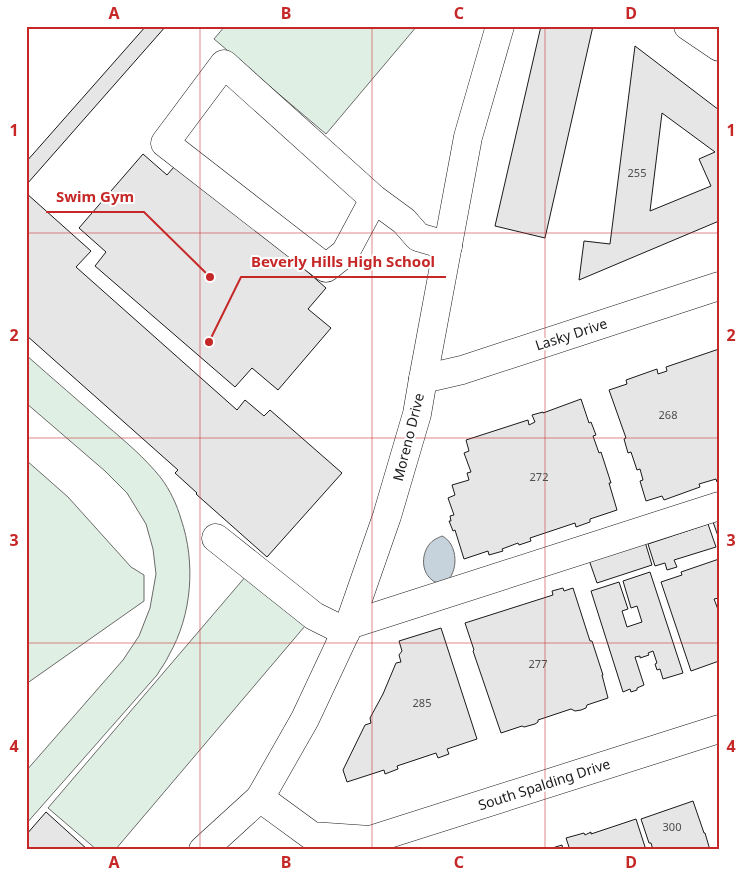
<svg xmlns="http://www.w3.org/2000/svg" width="745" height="876" viewBox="0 0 745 876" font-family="'Noto Sans',sans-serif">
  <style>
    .green { fill: #e0efe3; stroke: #6a6a6a }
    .water { fill: #c6d2dc; stroke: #6a6a6a }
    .building { fill: #e6e6e6; stroke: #1a1a1a; fill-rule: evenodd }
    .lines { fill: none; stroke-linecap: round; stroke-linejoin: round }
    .minor-casing { stroke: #1a1a1a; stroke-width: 29 }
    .minor { stroke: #fff; stroke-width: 28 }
    .grid { fill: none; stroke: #c62828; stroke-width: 1; stroke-opacity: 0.55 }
    .labels { text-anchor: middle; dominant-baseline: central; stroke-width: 4; stroke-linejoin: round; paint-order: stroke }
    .number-label { font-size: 11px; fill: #4d4d4d }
    .street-label { font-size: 14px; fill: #1a1a1a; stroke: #fff }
    .leader { fill: none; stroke: #c62828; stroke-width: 2 }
    .callout-dot { fill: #c62828; stroke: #fff; stroke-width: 2 }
    .callout-label { font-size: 15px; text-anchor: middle; font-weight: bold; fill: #c62828; stroke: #fff; stroke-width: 4; stroke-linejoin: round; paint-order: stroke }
    .neatline { fill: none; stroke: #c62828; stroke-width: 2 }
    .grid-label { font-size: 16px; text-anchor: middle; font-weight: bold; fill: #c62828 }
  </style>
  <rect width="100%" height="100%" fill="#fff"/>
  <g class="green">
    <path d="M225 26H417L326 134 214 39Z"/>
    <path d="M26 355C53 379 80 402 106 425 126 442 145 458 161 478 170 490 177 505 181 519 196 563 192 615 169 655 166 662 161 668 157 675L26 824V771L123 660 139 636 150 608 156 574 153 549 146 524 127 493 105 471 26 403Z"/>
    <path d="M26 460 68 497 131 567 144 575V601L26 684Z"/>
    <path d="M246 576 305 626 115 850H97L48 808Z"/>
  </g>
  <path class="water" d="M442 536C455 542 458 562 452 574 451 577 449 579 448 581 442 582 436 584 432 580 419 570 422 548 434 540 437 538 440 537 442 536Z"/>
  <g class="building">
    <path d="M146 26H166L27 184 26 162Z"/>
    <path d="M541 26H593L545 238 495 226Z"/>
    <path d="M635 46 719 110V221L579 280 584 241 610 244ZM662 113 715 152 699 159 711 186 650 211Z"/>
    <path d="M143 154 167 175 180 160 326 288 308 309 331 328 278 390 252 368 235 387 95 266 106 252 79 228Z"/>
    <path d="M26 193 91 251 76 267 237 410 245 400 264 416 270 410 342 473 267 557 196 494 197 493 175 473 178 470 26 335Z"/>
    <path d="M719 349V481L717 482 716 479 699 484 700 487 664 500 662 496 646 501 640 481 643 480 640 469 637 470 631 452 628 453 624 439 626 438 609 390 627 384 626 380 657 369 658 374 667 371 666 367Z"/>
    <path d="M581 399 589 423 591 422 596 435 593 436 599 453 601 452 611 483H609L617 510 590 519V522L576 527 575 523 530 538 531 541 519 545 518 543 502 549 503 551 489 555 488 551 464 559 455 530 453 531 449 521H451L450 516 454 515 448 498 455 495 452 485 469 480 467 473 471 472 464 453 469 451 466 440 528 420 529 425 535 422 532 415 543 412V413Z"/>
    <path d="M719 517V539L712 519Z"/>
    <path d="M708 524 716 547 674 560 677 567 667 570 665 563 655 566 648 544Z"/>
    <path d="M645 542 652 565 597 583 589 560Z"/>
    <path d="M719 559V598L714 599 719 612V661L691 671 661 582 682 575 681 572Z"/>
    <path d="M650 572 683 673 663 679 660 669 657 670 655 664 657 663 653 651 648 653 649 655 640 658V656L635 657 644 685 637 688V690L631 692 630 689 623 692 591 591 619 582 628 609 622 611 627 627 642 622 637 606 631 608 623 581Z"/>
    <path d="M563 588 564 591 573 588 590 641H592L603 675H602L608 698 587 705 586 708 581 710 575 711 571 709 538 720V722L535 724 524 727 522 726 501 733 473 651 474 650 465 623 553 595 552 591Z"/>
    <path d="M441 628 477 739 447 749 449 754 438 758 436 753 397 766 398 769 385 774 384 770 347 782 343 770 365 725 371 723 370 718 383 694 396 663 401 662 399 655 402 651 399 641Z"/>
    <path d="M693 801 704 833H705L710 850H661L660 848 653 850 651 843H649L641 819Z"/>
    <path d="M46 812 88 850H26V835Z"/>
    <path d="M636 819 646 850H570L566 838 584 833 585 835 591 832V834Z"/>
    <path d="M562 845 563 850H546Z"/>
  </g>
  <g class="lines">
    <g class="minor-casing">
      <g id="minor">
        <path d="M688 26 719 47"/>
        <path d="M374 199 345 253 326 268 165 143 224 64 374 199 404 221 418 237 448 246"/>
        <path d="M423 379 462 370 719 286"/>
        <path d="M216 538 314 616 346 632"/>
        <path d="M349 625 719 506"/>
        <path d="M260 798 305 719 349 625 387 516 417 414 423 379 468 137 500 26"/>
        <path d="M203 850 260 798 312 836 370 840 719 729"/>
      </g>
    </g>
    <use href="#minor" class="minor"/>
  </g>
  <path class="grid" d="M200 26V850M372 26V850M545 26V850M26 233H719M26 438H719M26 643H719"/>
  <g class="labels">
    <g class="number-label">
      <text x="637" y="172">255</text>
      <text x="668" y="414">268</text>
      <text x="539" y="476">272</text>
      <text x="538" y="663">277</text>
      <text x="422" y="702">285</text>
      <text x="672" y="826">300</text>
    </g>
    <g class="street-label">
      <text transform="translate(571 334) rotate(-18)">Lasky Drive</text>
      <text transform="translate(408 437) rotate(-76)">Moreno Drive</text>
      <text transform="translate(544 784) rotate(-18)">South Spalding Drive</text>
    </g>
  </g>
  <path class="leader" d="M210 277L144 212H46M209 342L241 277H446"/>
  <g class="callout-dot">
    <circle cx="210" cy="277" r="5"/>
    <circle cx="209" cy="342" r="5"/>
  </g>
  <g class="callout-label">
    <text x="95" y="202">Swim Gym</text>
    <text x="343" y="267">Beverly Hills High School</text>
  </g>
  <rect width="745" height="876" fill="none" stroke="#ffffff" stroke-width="55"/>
  <rect x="28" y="28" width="690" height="820" class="neatline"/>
  <g class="grid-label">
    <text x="114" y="19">A</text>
    <text x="286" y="19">B</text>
    <text x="459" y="19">C</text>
    <text x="631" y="19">D</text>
    <text x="14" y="136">1</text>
    <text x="731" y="136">1</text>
    <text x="14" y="341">2</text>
    <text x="731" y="341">2</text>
    <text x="14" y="546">3</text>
    <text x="731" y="546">3</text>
    <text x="14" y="752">4</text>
    <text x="731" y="752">4</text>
    <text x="114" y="868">A</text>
    <text x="286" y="868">B</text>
    <text x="459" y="868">C</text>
    <text x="631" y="868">D</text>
  </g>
</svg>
